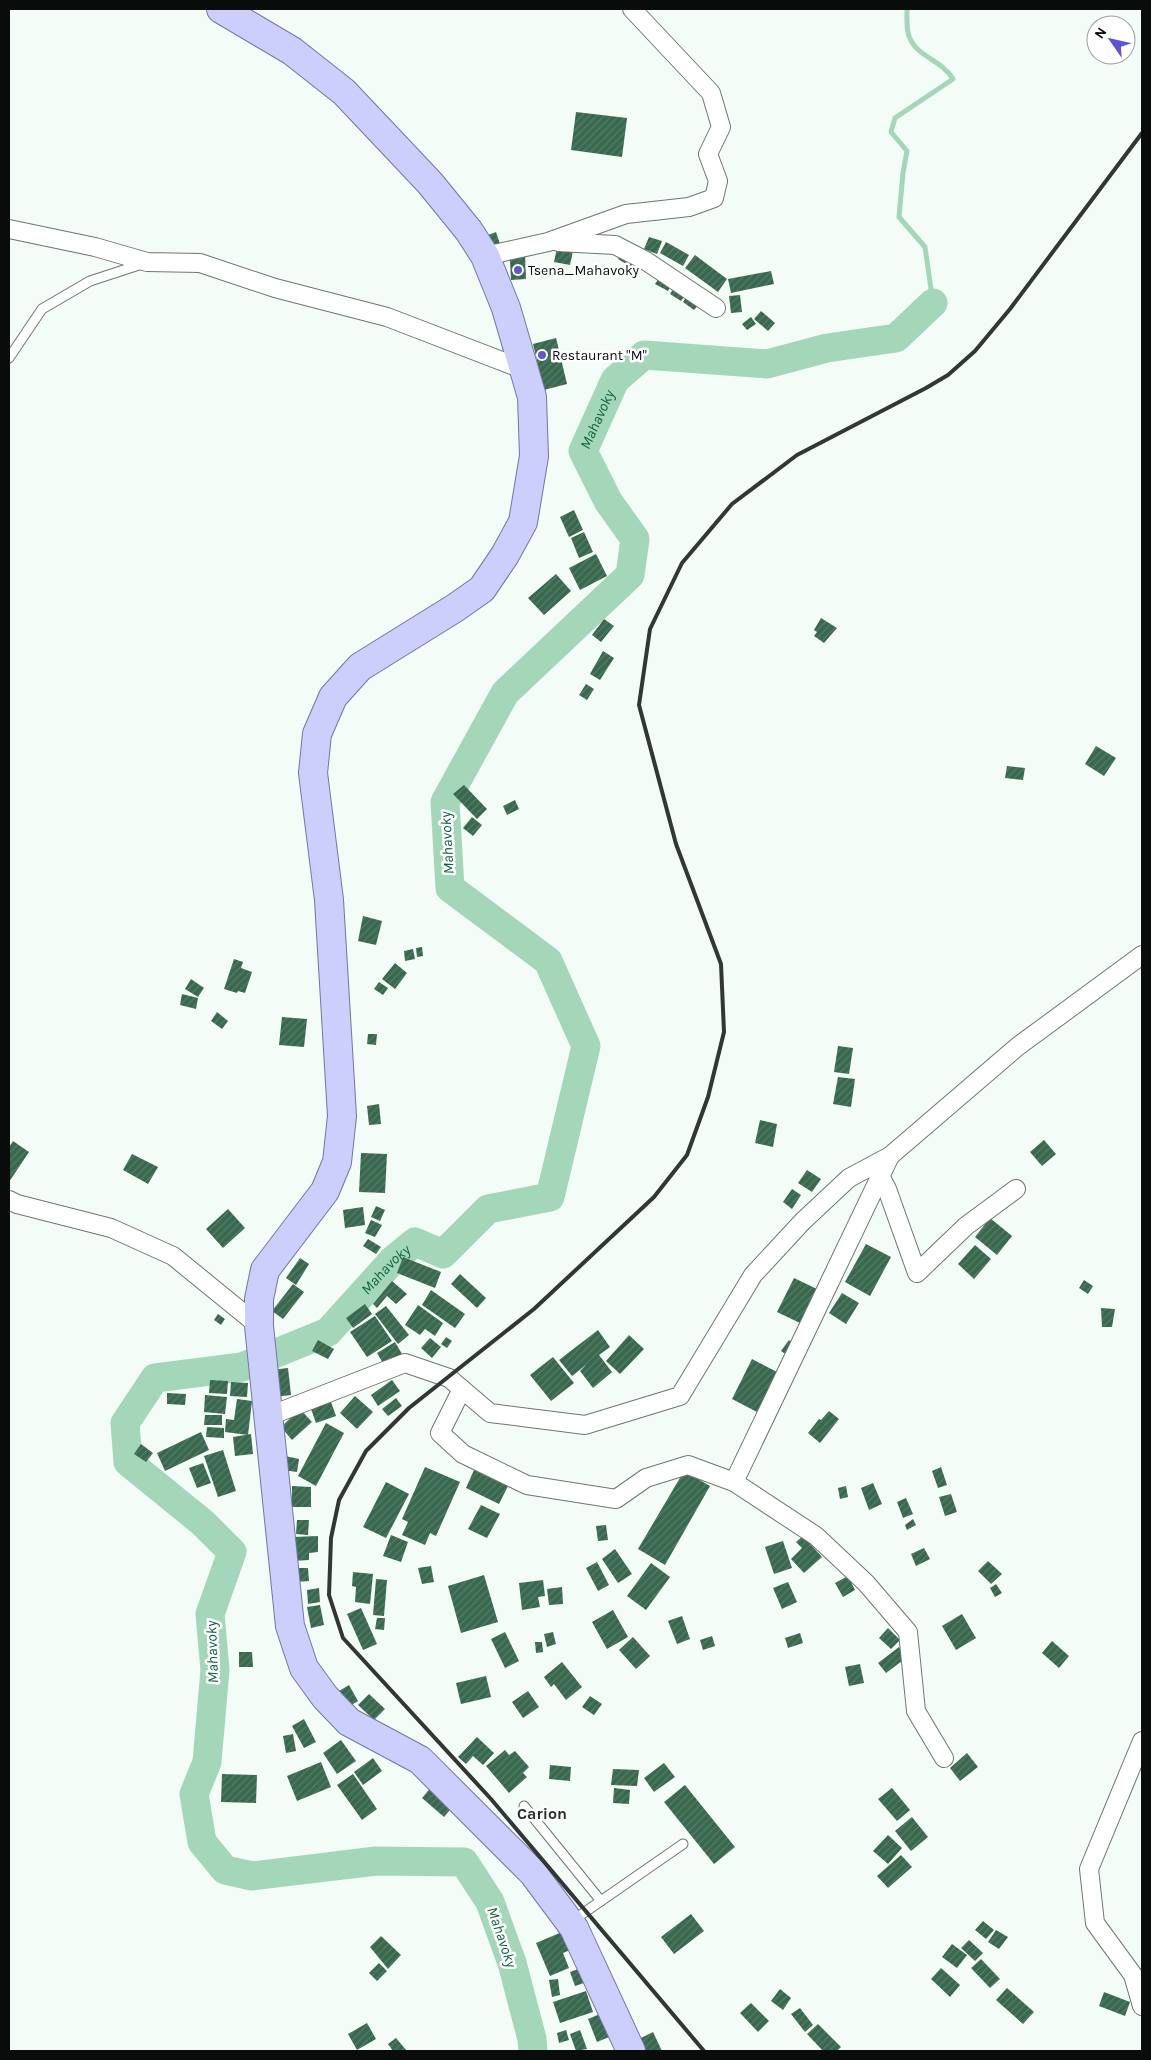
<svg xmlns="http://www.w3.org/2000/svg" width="1151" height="2060" viewBox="0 0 1151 2060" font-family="Karla,sans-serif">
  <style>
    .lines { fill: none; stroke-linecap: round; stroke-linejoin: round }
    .stream { stroke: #a4d7b9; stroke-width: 5 }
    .river { stroke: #a4d7b9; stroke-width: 29 }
    .building { fill: url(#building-hatch) }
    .lane-casing { stroke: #6e7671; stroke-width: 11 }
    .street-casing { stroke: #6e7671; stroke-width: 20 }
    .primary-casing { stroke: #7276a5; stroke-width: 30 }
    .lane { stroke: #fff; stroke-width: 9 }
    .street { stroke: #fff; stroke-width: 18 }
    .primary { stroke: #cccffb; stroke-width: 28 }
    .rail { stroke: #333734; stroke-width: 4 }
    .poi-dot { fill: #5d57cf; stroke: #fff; stroke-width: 2 }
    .labels { text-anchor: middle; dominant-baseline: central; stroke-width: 5; stroke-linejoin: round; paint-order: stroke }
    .poi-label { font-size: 14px; fill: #090c0a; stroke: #fff; text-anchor: start }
    .water-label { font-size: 15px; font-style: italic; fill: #0e643f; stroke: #fff }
    .quarter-label { font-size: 16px; font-weight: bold; fill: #262c28; stroke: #fff }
  </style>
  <defs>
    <pattern id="building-hatch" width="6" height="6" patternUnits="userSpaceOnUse" patternTransform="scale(1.25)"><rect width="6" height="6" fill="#38684e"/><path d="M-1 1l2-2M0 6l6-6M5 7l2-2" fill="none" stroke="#577c68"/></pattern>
  </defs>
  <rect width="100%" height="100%" fill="#f3fcf6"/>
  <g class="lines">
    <path class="stream" d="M907 9C907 17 906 28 909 36 916 57 941 59 953 79L895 118 891 132 907 151 903 173 899 217 925 247 933 303"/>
    <path class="river" id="s1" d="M533 2051 532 2039 512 1963 490 1902 464 1862 376 1861 252 1876 225 1870 202 1842 194 1794 207 1762 215 1670 210 1614 232 1552 203 1523 128 1462 125 1423 155 1378 242 1367 328 1332 393 1260 415 1242 443 1254 488 1209 550 1197 586 1046 548 961 450 888 445 802 505 693 630 575 635 539 608 501 583 451 615 380 644 355 767 364 827 348 896 338 933 303"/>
  </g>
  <g class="building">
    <path d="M576 112 627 118 622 157 571 150Z"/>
    <path d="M496 232 500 244 492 247 488 235Z"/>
    <path d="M649 237 662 241 657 254 644 249Z"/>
    <path d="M666 242 689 255 683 266 660 253Z"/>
    <path d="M557 248 573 251 570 265 554 262Z"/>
    <path d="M623 252 635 260 631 267 618 259Z"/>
    <path d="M525 253 526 279 511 280 510 261H506V254Z"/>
    <path d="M695 255 727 279 718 292 685 268Z"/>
    <path d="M771 271 774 284 731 293 728 279Z"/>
    <path d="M661 275 673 282 668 291 655 284Z"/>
    <path d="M676 285 687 293 681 301 670 294Z"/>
    <path d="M740 295 742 312 731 313 729 296Z"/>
    <path d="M687 296 699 304 694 310 683 302Z"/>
    <path d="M761 311 775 323 768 331 754 319Z"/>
    <path d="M751 317 756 324 747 330 742 324Z"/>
    <path d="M556 338 567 384 544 390 533 344Z"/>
    <path d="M574 510 583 530 569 537 560 517Z"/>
    <path d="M584 532 593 552 579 558 571 538Z"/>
    <path d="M596 554 607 576 580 590 569 568Z"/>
    <path d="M556 574 571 591 544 615 528 598Z"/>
    <path d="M821 618 837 628 824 643 814 636 817 632 814 630Z"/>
    <path d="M604 619 614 626 601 642 592 635Z"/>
    <path d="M603 651 614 658 600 680 590 674Z"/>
    <path d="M586 684 594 689 587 700 579 695Z"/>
    <path d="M1096 746 1116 758 1104 776 1085 764Z"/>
    <path d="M1007 766 1025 768 1023 780 1005 778Z"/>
    <path d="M464 785 487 809 477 819 453 794Z"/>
    <path d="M515 800 519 809 507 815 503 806Z"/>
    <path d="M472 817 482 825 473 836 463 828Z"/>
    <path d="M363 916 382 921 376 945 358 941Z"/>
    <path d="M422 947 423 956 417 957 416 948Z"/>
    <path d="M413 949 415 959 405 961 404 951Z"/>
    <path d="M234 959 243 962 241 968 252 972 245 993 238 991 237 993 224 989Z"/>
    <path d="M395 963 407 973 395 989 382 979Z"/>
    <path d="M191 979 204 988 198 997 185 989Z"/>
    <path d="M379 982 388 988 383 995 374 989Z"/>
    <path d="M182 994 198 998 196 1009 180 1005Z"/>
    <path d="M217 1012 228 1021 222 1029 211 1021Z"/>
    <path d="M282 1017 307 1019 304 1047 279 1045Z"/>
    <path d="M368 1034H377L376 1045 367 1044Z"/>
    <path d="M838 1046 853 1048 849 1074 834 1072Z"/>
    <path d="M838 1077 855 1079 851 1107 833 1104Z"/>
    <path d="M379 1104 381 1124 369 1125 367 1106Z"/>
    <path d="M760 1120 777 1124 773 1147 755 1143Z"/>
    <path d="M1044 1140 1056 1154 1042 1166 1030 1152Z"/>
    <path d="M13 1141 29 1152 9 1182V1147Z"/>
    <path d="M361 1153 387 1154 385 1193 359 1192Z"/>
    <path d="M132 1154 158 1167 148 1184 123 1170Z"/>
    <path d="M807 1170 821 1179 812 1192 798 1183Z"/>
    <path d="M792 1189 801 1195 792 1209 783 1202Z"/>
    <path d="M376 1206 385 1210 380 1221 371 1217Z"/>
    <path d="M363 1207 365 1225 345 1228 343 1210Z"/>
    <path d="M228 1209 245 1228 223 1248 206 1229Z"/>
    <path d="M990 1218 1012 1236 997 1255 975 1237Z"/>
    <path d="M371 1220 382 1225 375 1237 365 1233Z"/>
    <path d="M368 1239 381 1247 376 1254 363 1246Z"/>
    <path d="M866 1244 891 1257 870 1296 845 1282Z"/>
    <path d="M975 1245 991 1259 974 1279 958 1264Z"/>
    <path d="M403 1257 441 1272 435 1288 397 1273Z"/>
    <path d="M300 1258 309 1264 296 1285 286 1278Z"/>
    <path d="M460 1274 486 1298 477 1308 451 1284Z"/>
    <path d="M794 1278 817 1289 800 1323 777 1312Z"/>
    <path d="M1084 1280 1093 1286 1088 1294 1079 1288Z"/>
    <path d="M392 1281 407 1294 396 1304 387 1296 377 1308 373 1304Z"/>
    <path d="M293 1284 304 1292 283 1319 272 1311Z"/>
    <path d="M431 1290 465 1314 455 1328 422 1305Z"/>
    <path d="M842 1293 859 1303 846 1324 829 1313Z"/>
    <path d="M365 1304 372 1314 353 1328 346 1318Z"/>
    <path d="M418 1305 443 1323 435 1336 425 1329 420 1335 405 1325Z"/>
    <path d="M386 1306 409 1335 398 1344 375 1314Z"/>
    <path d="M1101 1308 1115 1309 1112 1327H1102Z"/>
    <path d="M218 1314 225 1319 221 1325 214 1320Z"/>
    <path d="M375 1316 392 1341 367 1357 350 1332Z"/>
    <path d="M598 1330 610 1347 599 1355 612 1372 593 1388 580 1371 586 1365 572 1376 559 1360Z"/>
    <path d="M629 1335 644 1349 620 1374 606 1361Z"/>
    <path d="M446 1337 452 1341 447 1348 441 1344Z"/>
    <path d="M430 1338 441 1347 432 1358 421 1348Z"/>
    <path d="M318 1340 334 1349 328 1359 312 1351Z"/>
    <path d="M789 1340 797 1346 790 1357 781 1351Z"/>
    <path d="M395 1342 402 1354 384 1365 377 1353Z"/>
    <path d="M553 1357 574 1383 551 1401 530 1375Z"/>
    <path d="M752 1359 777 1372 757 1412 732 1399Z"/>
    <path d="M288 1368 291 1395 275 1397 271 1370Z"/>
    <path d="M210 1380 228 1381 227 1394 209 1393Z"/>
    <path d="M392 1380 400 1391 378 1406 371 1395Z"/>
    <path d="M231 1382 248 1383 247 1397 230 1396Z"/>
    <path d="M167 1393 186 1394 185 1405 167 1404Z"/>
    <path d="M205 1395 227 1397 225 1414 204 1412Z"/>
    <path d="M355 1396 373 1412 357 1429 340 1413Z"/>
    <path d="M396 1398 402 1406 388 1416 382 1409Z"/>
    <path d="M237 1399 252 1401 248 1435 225 1432 226 1419 234 1420Z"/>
    <path d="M331 1402 336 1416 316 1423 311 1409Z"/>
    <path d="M300 1409 312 1422 292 1440 281 1427Z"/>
    <path d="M829 1411 839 1419 820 1443 808 1433 819 1419 821 1420Z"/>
    <path d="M205 1415H222V1425H204Z"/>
    <path d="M326 1423 344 1433 316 1486 298 1476Z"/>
    <path d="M207 1427 224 1428V1438L206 1437Z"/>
    <path d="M201 1432 209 1450 165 1471 157 1453Z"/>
    <path d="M251 1434 253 1454 235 1456 233 1437Z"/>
    <path d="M141 1444 153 1453 146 1462 134 1454Z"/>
    <path d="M223 1450 236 1491 218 1497 204 1456Z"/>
    <path d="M285 1456 299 1459 297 1472 283 1470Z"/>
    <path d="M203 1463 211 1483 197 1488 189 1468Z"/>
    <path d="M425 1467 460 1482 436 1536 430 1533 425 1545 402 1535 408 1522 402 1519Z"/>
    <path d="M941 1467 947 1485 938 1488 932 1471Z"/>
    <path d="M474 1470 508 1486 499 1504 466 1488Z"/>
    <path d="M684 1471 710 1486 665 1565 638 1549Z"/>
    <path d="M386 1482 409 1494 386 1538 363 1527Z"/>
    <path d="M873 1483 882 1504 869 1510 861 1488Z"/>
    <path d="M292 1486 311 1487V1507H292Z"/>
    <path d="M846 1486 848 1497 840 1499 838 1488Z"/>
    <path d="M951 1494 957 1512 945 1516 939 1497Z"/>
    <path d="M906 1498 913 1514 903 1518 897 1502Z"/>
    <path d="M481 1505 500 1514 487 1538 468 1529Z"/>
    <path d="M913 1519 916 1525 907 1530 905 1525Z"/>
    <path d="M297 1520H309L308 1535 296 1534Z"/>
    <path d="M606 1525 608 1540 598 1541 596 1526Z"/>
    <path d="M391 1535 408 1542 401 1562 383 1556Z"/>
    <path d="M318 1536V1552L309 1553V1560L293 1561V1537Z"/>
    <path d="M803 1536 822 1557 804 1573 791 1559 802 1548 796 1542Z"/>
    <path d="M783 1541 792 1568 774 1574 765 1547Z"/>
    <path d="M924 1548 930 1559 916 1566 911 1554Z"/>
    <path d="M615 1549 632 1574 618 1583 602 1559Z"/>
    <path d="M988 1561 1002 1574 991 1584 978 1571Z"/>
    <path d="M597 1562 609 1585 598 1591 586 1568Z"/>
    <path d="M651 1563 670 1577 646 1610 627 1596Z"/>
    <path d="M431 1566 434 1582 422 1584 418 1568Z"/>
    <path d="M296 1568H308L309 1581 296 1582Z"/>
    <path d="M353 1572 373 1574 370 1604 355 1602 356 1587 352 1586Z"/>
    <path d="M484 1575 498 1622 461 1633 448 1586Z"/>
    <path d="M848 1576 855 1590 843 1597 835 1583Z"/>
    <path d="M376 1579 387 1580 384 1616 373 1615Z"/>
    <path d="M543 1580 545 1596 538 1597 540 1607 522 1610 519 1583Z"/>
    <path d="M788 1582 797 1602 782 1609 773 1588Z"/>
    <path d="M996 1584 1002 1593 995 1597 990 1588Z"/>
    <path d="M562 1587 563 1604 549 1605 547 1589Z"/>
    <path d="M319 1588 320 1602 308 1604 307 1590Z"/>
    <path d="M320 1605 324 1625 311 1628 307 1607Z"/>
    <path d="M361 1608 377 1644 363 1650 347 1614Z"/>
    <path d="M613 1610 628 1637 607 1649 592 1622Z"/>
    <path d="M962 1614 976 1638 956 1650 942 1626Z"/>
    <path d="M682 1616 690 1639 677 1644 668 1621Z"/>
    <path d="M377 1618H385L384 1630 375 1629Z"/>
    <path d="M888 1628 900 1640 891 1649 879 1638Z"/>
    <path d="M505 1632 519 1661 505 1668 491 1639Z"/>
    <path d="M553 1632 556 1644 547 1647 544 1634Z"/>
    <path d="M800 1633 803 1643 788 1648 785 1638Z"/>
    <path d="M712 1636 715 1646 703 1650 700 1640Z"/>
    <path d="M633 1637 650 1656 636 1669 619 1650Z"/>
    <path d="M1052 1641 1069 1656 1059 1668 1042 1653Z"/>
    <path d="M535 1642H542L543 1652 536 1653Z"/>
    <path d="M899 1647 906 1658 886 1673 878 1663Z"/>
    <path d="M239 1652H252L253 1667H239Z"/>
    <path d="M562 1662 582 1687 566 1700 554 1684 551 1687 544 1677Z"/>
    <path d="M860 1664 864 1683 849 1686 845 1667Z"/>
    <path d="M486 1676 491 1697 461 1704 456 1683Z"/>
    <path d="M349 1685 358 1701 348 1707 339 1691Z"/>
    <path d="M528 1691 539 1707 523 1718 512 1702Z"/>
    <path d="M369 1694 385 1709 374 1720 358 1705Z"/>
    <path d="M590 1696 602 1704 594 1715 582 1707Z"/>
    <path d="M304 1719 316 1742 304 1748 292 1726Z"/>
    <path d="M293 1734 296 1751 286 1753 283 1736Z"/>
    <path d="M477 1737 494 1753 483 1765 473 1756 466 1764 458 1757Z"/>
    <path d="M341 1740 356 1761 337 1774 323 1753Z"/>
    <path d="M505 1750 509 1755 515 1751 529 1767 523 1773 527 1777 509 1793 486 1766Z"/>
    <path d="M967 1753 978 1767 960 1781 950 1768Z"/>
    <path d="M373 1758 382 1771 363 1785 354 1772Z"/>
    <path d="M321 1762 331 1787 297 1801 287 1776Z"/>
    <path d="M664 1763 675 1777 654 1792 644 1778Z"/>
    <path d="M550 1765 571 1767 570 1781 549 1779Z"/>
    <path d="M613 1769 639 1770 637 1786 611 1785Z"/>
    <path d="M222 1774 257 1775 256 1803 221 1802Z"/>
    <path d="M353 1774 377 1809 362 1820 337 1785Z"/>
    <path d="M685 1785 735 1847 714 1864 664 1802Z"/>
    <path d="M432 1786 454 1805 444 1817 422 1798Z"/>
    <path d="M614 1788 630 1790 629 1804 613 1803Z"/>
    <path d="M892 1788 910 1810 897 1821 878 1799Z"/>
    <path d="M912 1817 928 1837 911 1851 895 1831Z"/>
    <path d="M888 1835 902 1848 888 1864 873 1851Z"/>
    <path d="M901 1855 912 1867 888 1888 877 1876Z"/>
    <path d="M691 1914 704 1931 674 1954 661 1937Z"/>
    <path d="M983 1921 994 1930 986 1939 975 1930Z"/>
    <path d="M996 1930 1008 1937 999 1949 988 1942Z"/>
    <path d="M562 1932 570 1950 563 1953 569 1968 550 1976 536 1943Z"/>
    <path d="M381 1936 401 1955 388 1969 370 1947Z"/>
    <path d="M969 1940 983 1953 975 1961 961 1948Z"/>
    <path d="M952 1944 967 1955 957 1968 942 1957Z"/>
    <path d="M981 1959 1000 1979 990 1988 971 1968Z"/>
    <path d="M379 1963 387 1971 377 1981 369 1973Z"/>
    <path d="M584 1967 590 1981 575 1986 570 1972Z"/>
    <path d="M941 1968 960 1985 950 1997 931 1979Z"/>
    <path d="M558 1979 560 1995 552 1997 549 1980Z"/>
    <path d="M1007 1988 1034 2012 1023 2024 996 2000Z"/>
    <path d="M780 1989 791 1998 783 2010 771 2001Z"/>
    <path d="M586 1991 593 2012 560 2023 553 2002Z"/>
    <path d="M1104 1992 1130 2002 1125 2016 1099 2006Z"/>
    <path d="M751 2003 769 2021 758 2032 740 2013Z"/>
    <path d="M800 2008 813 2025 805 2032 791 2014Z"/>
    <path d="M600 2014 609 2037 597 2042 588 2019Z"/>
    <path d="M367 2023 376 2039 357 2050 348 2034Z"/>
    <path d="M818 2024 841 2047 837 2051H823L807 2034Z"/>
    <path d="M566 2030 569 2040 559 2043 557 2033Z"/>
    <path d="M580 2030 587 2049 576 2051 570 2034Z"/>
    <path d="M653 2032 662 2051H637L633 2042Z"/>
    <path d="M396 2038 407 2051H393L388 2044Z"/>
  </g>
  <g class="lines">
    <g class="lane-casing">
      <g id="lane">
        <path d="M9 358 42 309 90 281 145 263"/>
        <path d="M524 1806 601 1901"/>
        <path d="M572 1921 683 1844"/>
      </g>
    </g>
    <g class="street-casing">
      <g id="street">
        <path d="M9 229 95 247 147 262 200 263 275 288 387 317 525 370"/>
        <path d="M558 242 615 245 646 261 716 308"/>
        <path d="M485 256 548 242 626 214 689 207 714 198 718 181 708 154 721 127 711 93 632 9"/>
        <path d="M880 1176 887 1189 917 1273 966 1226 1016 1189"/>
        <path d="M9 1200 17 1204 111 1228 173 1256 259 1326"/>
        <path d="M462 1389 440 1433 463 1454 527 1485 616 1499 646 1478 688 1465 734 1482 890 1156"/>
        <path d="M269 1416 405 1363 449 1378 490 1413 585 1425 680 1396 753 1275 803 1221 849 1178 890 1156 1017 1047 1142 955"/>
        <path d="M734 1482 816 1536 866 1583 908 1632 916 1711 944 1758"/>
        <path d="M1142 1741 1089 1869 1095 1923 1133 1975 1142 2006"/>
      </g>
    </g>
    <g class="primary-casing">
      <path id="primary" d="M221 9 292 51 344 92 430 183 469 231 485 256 506 308 532 397 534 456 523 522 505 555 482 589 455 608 360 667 333 697 317 734 313 773 329 900 342 1116 337 1162 325 1191 265 1270 259 1299V1326L290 1626 304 1668 325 1697 349 1722 420 1760 533 1873 574 1928 631 2051"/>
    </g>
    <use href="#lane" class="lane"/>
    <use href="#street" class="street"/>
    <use href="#primary" class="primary"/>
    <path class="rail" d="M704 2051 491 1799 343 1638 329 1595 331 1538 339 1500 366 1451 409 1408 534 1309 654 1197 687 1155 708 1097 724 1032 721 964 676 844 639 705 650 629 682 563 732 504 797 455 926 388 948 375 975 351 1010 309 1142 133"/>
  </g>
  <g class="poi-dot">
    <circle cx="518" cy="270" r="5"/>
    <circle cx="542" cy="355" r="5"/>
  </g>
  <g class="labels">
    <g class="poi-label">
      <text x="528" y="270">Tsena_Mahavoky</text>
      <text x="552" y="355">Restaurant "M"</text>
    </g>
    <g class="water-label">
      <text stroke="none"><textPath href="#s1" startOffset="2398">Mahavoky</textPath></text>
      <text transform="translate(447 843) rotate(-93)">Mahavoky</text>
      <text stroke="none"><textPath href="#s1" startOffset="1274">Mahavoky</textPath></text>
      <text transform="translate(212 1652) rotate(-92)">Mahavoky</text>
      <text transform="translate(502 1937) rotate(71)">Mahavoky</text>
    </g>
    <g class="quarter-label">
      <text x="542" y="1813">Carion</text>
    </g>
  </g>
  <rect width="1151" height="2060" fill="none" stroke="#090c0a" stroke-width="20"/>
  <g transform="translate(1111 40) rotate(304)"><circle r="24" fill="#ffffff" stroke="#9d9e9d"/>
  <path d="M0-4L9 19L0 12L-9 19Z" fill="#5d57cf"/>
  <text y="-8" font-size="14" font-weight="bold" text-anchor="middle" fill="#090c0a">N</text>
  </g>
</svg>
